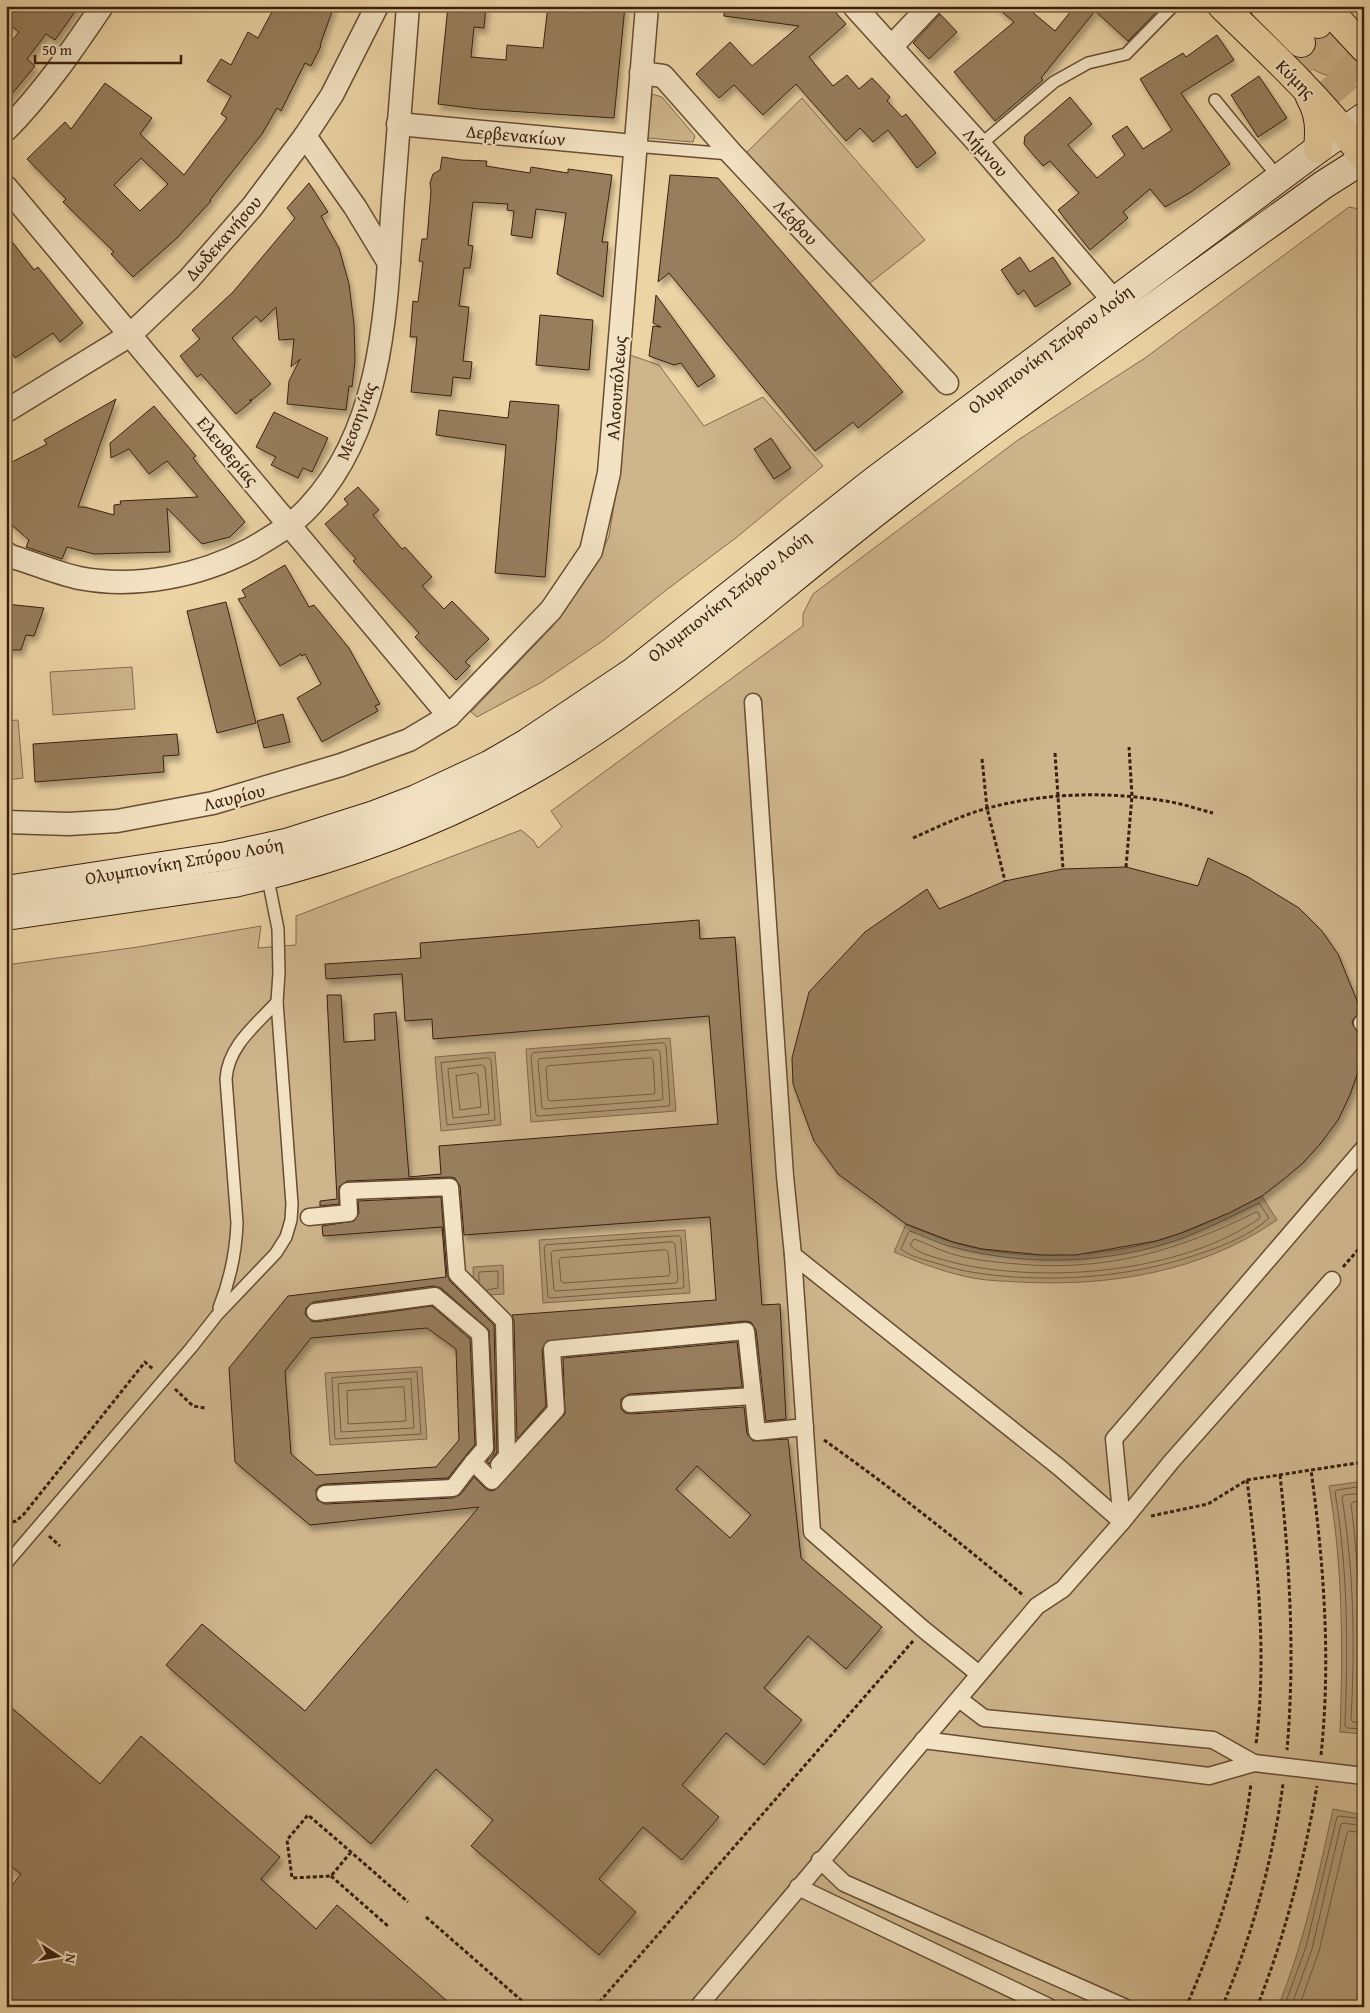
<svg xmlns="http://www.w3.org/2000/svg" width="1370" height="2013" viewBox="0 0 1370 2013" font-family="'Gentium Book Plus',serif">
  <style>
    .green { fill: #ceb58c; stroke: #846a4e }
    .water { fill: #af9772; stroke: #80674a }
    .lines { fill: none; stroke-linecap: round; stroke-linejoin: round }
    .shore { stroke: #745c40; stroke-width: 1 }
    .building { fill: #977e5d; stroke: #3a200f; fill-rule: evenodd; filter: url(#shadow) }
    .primary-tunnel { stroke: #c8b087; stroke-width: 28; stroke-dasharray: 28 14; stroke-linecap: butt }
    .service-casing { stroke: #664d34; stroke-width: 14 }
    .pedestrian-casing { stroke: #664d34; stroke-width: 19 }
    .minor-casing { stroke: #664d34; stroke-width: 25 }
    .secondary-casing { stroke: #3a200f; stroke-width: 30 }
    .primary-casing { stroke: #3a200f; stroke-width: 30 }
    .path { stroke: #3a200f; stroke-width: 3; stroke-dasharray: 4 2.5; stroke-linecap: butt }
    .service { stroke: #f3e3c4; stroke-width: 11 }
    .pedestrian { stroke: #f3e3c4; stroke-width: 16 }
    .minor { stroke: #f3e3c4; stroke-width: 22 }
    .secondary { stroke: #f3e3c4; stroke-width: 28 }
    .primary { stroke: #ecd4a5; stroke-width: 28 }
    .labels { text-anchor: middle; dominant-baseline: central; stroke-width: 4; stroke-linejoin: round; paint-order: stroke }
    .street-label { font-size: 18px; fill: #3a200f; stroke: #f3e3c4 }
  </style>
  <defs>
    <filter id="shadow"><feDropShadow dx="3" dy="5.5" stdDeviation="2.5" flood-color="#0004"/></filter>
  </defs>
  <rect width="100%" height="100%" fill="#ecd4a5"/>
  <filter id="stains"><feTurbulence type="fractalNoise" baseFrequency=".004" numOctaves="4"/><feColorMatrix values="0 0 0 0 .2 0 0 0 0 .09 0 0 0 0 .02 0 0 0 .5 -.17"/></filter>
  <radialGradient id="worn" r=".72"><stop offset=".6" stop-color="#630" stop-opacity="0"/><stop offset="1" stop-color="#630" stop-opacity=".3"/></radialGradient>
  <g class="green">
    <path d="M1333 29C1343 42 1357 59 1345 74 1326 81 1312 68 1296 59Z"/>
    <path d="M652 94 662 97 695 136 693 142 647 138Z"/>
    <path d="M802 98 925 240 865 287 745 154Z"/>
    <path d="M1349 207 1364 210V2007H6V965L138 947 261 926 258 948 296 945V916L521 830 533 840 538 848 562 827 551 811 803 626V614L813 594 1018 440 1145 358Z"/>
    <path d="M630 355 659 365 704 426 763 397 823 466 737 537 665 591 604 640 542 682 477 717 471 712 552 627 596 565 609 536 616 493Z"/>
    <path d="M132 667 135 709 53 715 50 672Z"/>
    <path d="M18 720 23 778 6 780V721Z"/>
  </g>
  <g class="water">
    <path d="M670 1038 676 1111 531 1122 526 1049Z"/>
    <path d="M495 1052 501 1125 441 1131 435 1057Z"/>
    <path d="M1262 1196 1277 1220C1202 1272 1109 1287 1019 1282 1004 1281 988 1281 973 1278 946 1273 920 1263 894 1252L906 1224C921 1230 937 1237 952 1242 1015 1261 1093 1258 1157 1241 1193 1231 1228 1213 1262 1196Z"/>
    <path d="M685 1230 690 1293 543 1303 539 1240Z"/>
    <path d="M503 1265 504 1294 474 1296 473 1267Z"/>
    <path d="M422 1367 427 1439 330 1445 325 1373Z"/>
    <path d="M1364 1481V1734L1340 1732C1343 1650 1343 1567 1329 1486Z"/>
    <path d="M1333 1809 1364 1815V2007H1278C1304 1943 1318 1877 1333 1809Z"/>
  </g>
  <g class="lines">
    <g class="shore">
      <path d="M664 1043 666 1046 670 1104 669 1106 538 1116 536 1115 531 1056 533 1053Z"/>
      <path d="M658 1050 660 1052 663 1098 662 1100 544 1109 542 1108 538 1061 539 1059Z"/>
      <path d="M488 1058 491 1060 495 1120 447 1125 441 1063Z"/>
      <path d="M651 1058 653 1060 655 1091 654 1094 551 1101 548 1100 546 1068 548 1066Z"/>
      <path d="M482 1065 485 1067 489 1114 453 1118 448 1069Z"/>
      <path d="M476 1073 478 1075 481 1107 460 1110 456 1076Z"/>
      <path d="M1259 1203 1269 1218C1251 1235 1225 1245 1202 1253 1141 1274 1079 1281 1014 1277 987 1275 962 1272 936 1263 925 1260 909 1256 901 1249L908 1233 910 1231C925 1236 939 1244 953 1247 1027 1267 1111 1264 1183 1238 1209 1228 1234 1215 1259 1203Z"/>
      <path d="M1256 1212 1259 1213 1260 1218C1182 1273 1046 1284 955 1263 942 1259 919 1255 910 1245L914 1239C926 1243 937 1249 949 1253 971 1260 995 1262 1017 1264 1105 1272 1178 1251 1256 1212Z"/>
      <path d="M679 1236 681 1238 684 1286 683 1288 550 1298 548 1297 544 1247 546 1245Z"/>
      <path d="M673 1242 675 1244 678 1280 676 1283 556 1291 554 1290 551 1253 553 1251Z"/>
      <path d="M666 1250 668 1252 670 1274 668 1276 563 1283 561 1281 559 1260 561 1258Z"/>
      <path d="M479 1282V1272L498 1271V1288L486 1290"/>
      <path d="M417 1372 421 1434 335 1439 332 1378Z"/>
      <path d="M411 1379 414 1428 341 1432 338 1384Z"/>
      <path d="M404 1387 406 1421 348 1424 347 1391Z"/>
      <path d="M1364 1486 1337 1490 1335 1492C1348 1570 1348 1648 1345 1726L1347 1728 1364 1729"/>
      <path d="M1364 1493 1344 1495 1342 1498C1354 1571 1355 1646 1351 1720L1353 1722 1364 1723"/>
      <path d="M1364 1500 1353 1502 1351 1504C1360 1573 1362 1643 1359 1713L1364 1715"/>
      <path d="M1284 2007 1306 1947 1337 1817 1339 1816 1364 1819"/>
      <path d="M1291 2007 1312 1949 1341 1824 1344 1823 1364 1826"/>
      <path d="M1299 2007 1319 1951 1347 1833 1349 1831 1364 1833"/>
    </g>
  </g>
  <g class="building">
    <path d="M6 6H79L55 40 46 34 27 59 35 66 6 101V47L19 32 6 22Z"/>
    <path d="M275 6H334L320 45 321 46 311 66 305 63 281 111 277 108 262 134 210 200 211 201 177 238 133 277 111 254 114 252 63 202 66 199 27 159 65 122 71 129 105 83 152 118 140 134 184 175 227 118 221 114 231 96 207 81 221 59 231 65 248 32 258 38ZM141 158 168 184 140 211 114 185Z"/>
    <path d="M448 6H486L484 28 474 27 471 57 506 60 507 45 543 48 548 6H625L614 118 478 109 438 104Z"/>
    <path d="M724 6H830L846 24 809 57 833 86 847 75 859 89 872 78 890 97 887 101 902 117 906 114 936 153 917 168 888 130 873 142 860 128 846 141 796 84 763 115 734 85 719 98 696 74 730 42 752 66 799 26 724 16Z"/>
    <path d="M995 6H1025L1055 31 1075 6H1162L1128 41 1095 11 1041 78 1043 80 995 121 954 72 1014 22Z"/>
    <path d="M940 14 957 32 929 59 913 43Z"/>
    <path d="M1217 35 1234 60 1181 93 1230 164 1191 192 1165 207 1150 189 1123 212 1128 218 1090 250 1058 210 1079 193 1050 161 1043 166 1024 144 1025 136 1070 97 1092 124 1068 145 1097 178 1125 155 1112 136 1127 126 1143 149 1172 130 1140 79 1183 53 1186 57Z"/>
    <path d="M1259 76 1287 118 1258 137 1231 95Z"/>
    <path d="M442 157 461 160 487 161 486 166 530 173 531 167 568 173V169L612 175 602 242H608L603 297 557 274 566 213 536 209 532 238 511 235 514 211 507 210 508 204 473 202 468 245 473 246 470 268H464L459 306 469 307 463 361 472 362 470 379 453 377 451 396 411 392 417 337H410L413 301 418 302 423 262 419 261 422 239H427L431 191 430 183 433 174 440 170Z"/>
    <path d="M670 175 718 178 903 392 858 428 853 422 815 451 669 273 658 282Z"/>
    <path d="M309 183 328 212 321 216 339 248 349 284 354 324 355 361 352 387 349 386 346 410 287 404 289 381 300 359 291 367 294 339 279 340 276 307 261 322 256 316 232 338 271 384 252 400H249L252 401 236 414 201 374 197 377 180 356 200 339 192 330 233 292 295 218 287 208Z"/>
    <path d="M6 234 34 270 38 267 83 323 60 342 53 333 15 358 6 345Z"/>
    <path d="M1020 257 1030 272 1053 257 1071 284 1035 307 1024 290 1018 295 1001 270Z"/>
    <path d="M656 295 715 376 698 387 681 363 674 365 649 356 653 326 661 327 653 323Z"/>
    <path d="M540 315 593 320 589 370 536 365Z"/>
    <path d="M116 399 78 507H85L114 515V505L121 504 120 501 198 497 167 461 149 474 129 449 111 458 110 443 154 406 196 456 193 458 245 522 230 537 202 544 167 508 170 552 94 554 67 547 62 559 26 547 29 540 6 520V465L47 444 44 440Z"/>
    <path d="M510 401 559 405 545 577 495 573 506 445 436 435 439 410 508 418Z"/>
    <path d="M274 412 328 438 312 472 303 468 298 478 271 465 276 457 256 447Z"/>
    <path d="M771 438 791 468 774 479 754 449Z"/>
    <path d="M358 487 379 510 373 515 402 549 405 547 432 577 422 586 444 609 452 601 489 639 465 662 470 666 456 680 415 637 419 633 353 561 356 559 325 524 348 504 344 499Z"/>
    <path d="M285 565 309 607 314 605 349 648 380 704 375 706 378 711 322 742 297 698 321 684 305 654 302 656 301 654 280 666 238 599 246 597 242 590Z"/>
    <path d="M226 602 256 723 217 733 187 611Z"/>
    <path d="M6 604 44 608 34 636 26 635 21 650H6Z"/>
    <path d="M283 714 290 742 264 748 257 721Z"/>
    <path d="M177 734 179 755 163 756 164 772 35 782 33 744Z"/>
    <path d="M1208 858 1248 877 1299 908 1322 931 1338 954 1360 1008 1361 1013 1354 1018 1352 1023 1357 1031 1363 1033V1045L1358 1072 1350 1095 1338 1120 1321 1143 1303 1163 1284 1179 1262 1196 1229 1213 1181 1233 1156 1241 1076 1255H1042L982 1249 953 1242 906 1224 838 1174 814 1141 793 1084 792 1058 809 992 865 932 927 889 939 909 1005 881 1063 869 1126 867 1198 886Z"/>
    <path d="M699 920 700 939 735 937 762 1305 780 1304 786 1419 766 1421 756 1330 751 1322 745 1321 547 1341 542 1350 546 1406 517 1439 514 1321 512 1315 716 1300 710 1217 464 1235 460 1186 455 1178 450 1177 347 1181 339 1187V1204L320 1206V1201L337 1199 327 995H341L344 1042 375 1040 374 1014 396 1012 409 1177 441 1174 439 1146 718 1124 709 1016 433 1039 432 1019 405 1021 402 974 326 979 325 964 421 958 420 943Z"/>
    <path d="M441 1197 447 1275 450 1281 494 1325 497 1452 489 1464 487 1461 493 1455 495 1448 489 1330 441 1288 434 1286 313 1302 306 1308 305 1314 311 1321 316 1322 432 1306 470 1339 475 1444 448 1478 325 1484 319 1486 316 1490 317 1500 325 1504 453 1498 461 1494 474 1477 485 1488 490 1491 495 1490 565 1414 563 1358 737 1342 742 1387 629 1394 621 1399V1409L625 1413 631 1414 744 1407 747 1434 753 1441 788 1439 801 1558 882 1627 846 1669 808 1636 764 1688 802 1720 764 1765 726 1733 682 1785 719 1817 682 1860 643 1827 599 1879 636 1912 599 1955 471 1846 493 1820 436 1769 371 1844 166 1665 202 1624 305 1711 479 1507 310 1525 235 1462 229 1368 288 1296 446 1277 442 1227 323 1236 322 1226 354 1221 359 1213 358 1201ZM427 1328 456 1349 459 1440 436 1467 316 1475 291 1454 285 1371 311 1338ZM697 1466 751 1515 730 1538 676 1489Z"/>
    <path d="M6 1703 100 1784 141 1736 280 1857 261 1879 316 1929 337 1905 454 2007H6V1893L21 1874 6 1862Z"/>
  </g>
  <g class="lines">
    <g class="primary-tunnel">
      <path d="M1318 24 1364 76"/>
      <path d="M1301 43 1364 115"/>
    </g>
    <g class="service-casing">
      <g id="service">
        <path d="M1215 100 1279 178"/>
        <path d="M980 145 1054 82 1088 63 1126 54 1173 6"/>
        <path d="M634 146 730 154"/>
        <path d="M219 1308C230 1280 236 1253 237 1223L226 1079C228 1046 256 1025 277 1002"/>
        <path d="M6 1564 191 1348 217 1315 276 1253 286 1237 291 1220 292 1204 277 1002 279 973 278 929 267 874"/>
      </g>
    </g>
    <g class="pedestrian-casing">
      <g id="pedestrian">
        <path d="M753 702 785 1176 793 1255 1060 1468 1122 1522"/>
        <path d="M1362 1023H1364"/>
        <path d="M309 1217 349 1213 348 1191 450 1187 457 1274 504 1321 507 1456 499 1465"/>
        <path d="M793 1255 812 1532 923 1629 979 1674"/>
        <path d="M315 1312 435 1296 480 1334 485 1448 473 1462 492 1481 556 1410 552 1349 746 1331 757 1432 805 1427"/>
        <path d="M630 1404 753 1396"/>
        <path d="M325 1494 453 1488 473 1462"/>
        <path d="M1122 1522 1114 1439 1364 1148"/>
        <path d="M959 1699 984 1718 1213 1740 1254 1763 1364 1776"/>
        <path d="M923 1740 1209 1776 1254 1763"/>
        <path d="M820 1860 844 1883 1124 2007"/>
        <path d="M798 1887 1049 2007"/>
        <path d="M698 2007 1037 1606 1063 1589 1122 1522 1171 1462 1332 1280"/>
      </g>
    </g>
    <g class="minor-casing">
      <g id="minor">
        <path d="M854 6 980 145 1114 301"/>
        <path d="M891 47 930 6"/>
        <path d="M641 73 663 76 732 154 947 383"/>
        <path d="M398 124 634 146"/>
        <path d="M6 130C43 93 73 49 102 6"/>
        <path d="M305 136 355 207 389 263"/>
        <path d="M6 187 449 716"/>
        <path d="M6 411 130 335 189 279 252 207 305 136 332 95 377 6"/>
        <path d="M6 553 10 556C33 563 56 573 79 578 136 589 200 576 251 549 271 537 293 525 309 507 385 426 386 304 393 200 398 135 403 71 408 6"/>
        <path d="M6 822 69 824 117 821 213 803 341 765 409 740 449 716 551 610 591 551 609 473 647 6"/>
      </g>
    </g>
    <g class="secondary-casing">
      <g id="secondary">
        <path d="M6 890 227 856 286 843 374 815 416 799 489 765 527 743 633 672 874 481 1318 149 1364 117"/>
        <path d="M6 916 234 883C339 860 446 820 539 766 667 691 777 588 894 498 1034 390 1180 289 1323 185L1364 159"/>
      </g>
    </g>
    <g class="primary-casing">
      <g id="primary">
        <path d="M1222 6C1272 54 1322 101 1364 157"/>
        <path d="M1264 6 1301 43"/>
        <path d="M1300 6 1318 24"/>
        <path d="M1325 6 1364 48"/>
        <path d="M1310 97C1320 115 1320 129 1318 149"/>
      </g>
    </g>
    <g class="path">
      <path d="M1055 753 1063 869"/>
      <path d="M982 759 987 808 1005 881"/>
      <path d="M913 838C938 827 962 815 988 808 1044 793 1107 791 1165 801 1181 803 1197 809 1213 813"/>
      <path d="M1126 867 1132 796 1129 747"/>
      <path d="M1343 1267 1364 1243"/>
      <path d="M175 1389 193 1406 205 1408"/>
      <path d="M824 1440C893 1489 959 1541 1024 1596"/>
      <path d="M1280 1475C1290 1567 1295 1658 1287 1750"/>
      <path d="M1247 1480 1311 1470"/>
      <path d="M1151 1516 1208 1504 1247 1480C1258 1568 1267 1656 1256 1744"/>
      <path d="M6 1524 16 1521 24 1514 145 1362 154 1370"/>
      <path d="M49 1536 60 1546"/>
      <path d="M1321 1755C1331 1661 1324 1564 1311 1470L1364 1462"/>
      <path d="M351 1852 331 1876 292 1878 287 1840 308 1815C342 1844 375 1873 408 1902"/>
      <path d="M331 1876 389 1927"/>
      <path d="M426 1917 529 2007"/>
      <path d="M595 2007 913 1641"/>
      <path d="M1186 2007C1217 1936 1242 1860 1251 1783"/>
      <path d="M1222 2007C1252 1937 1273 1859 1283 1784"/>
      <path d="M1257 2007C1285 1936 1304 1861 1317 1786"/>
    </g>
    <use href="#service" class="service"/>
    <use href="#pedestrian" class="pedestrian"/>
    <use href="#minor" class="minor"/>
    <use href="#secondary" class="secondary"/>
    <use href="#primary" class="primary"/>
  </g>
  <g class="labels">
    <g class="street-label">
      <text transform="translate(1296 79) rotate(45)">Κύμης</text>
      <text transform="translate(516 135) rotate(5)">Δερβενακίων</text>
      <text transform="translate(986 152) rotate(49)">Λήμνου</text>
      <text transform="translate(796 222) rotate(47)">Λέσβου</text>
      <text transform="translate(223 238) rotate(-49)">Δωδεκανήσου</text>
      <text transform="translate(1050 349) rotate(-37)">Ολυμπιονίκη Σπύρου Λούη</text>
      <text transform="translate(616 388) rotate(-86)">Αλσουπόλεως</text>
      <text transform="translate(356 421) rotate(-69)">Μεσσηνίας</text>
      <text transform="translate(228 451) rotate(50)">Ελευθερίας</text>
      <text transform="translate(729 596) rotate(-38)">Ολυμπιονίκη Σπύρου Λούη</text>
      <text transform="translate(234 797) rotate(-14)">Λαυρίου</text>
      <text transform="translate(184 861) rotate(-10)">Ολυμπιονίκη Σπύρου Λούη</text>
    </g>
  </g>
  <rect width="1370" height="2013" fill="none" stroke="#ecd4a5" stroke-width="25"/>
  <rect x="8" y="8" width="1355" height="1998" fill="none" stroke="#3a200f" stroke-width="2.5"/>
  <rect x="12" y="12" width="1345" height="1988" fill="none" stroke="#3a200f"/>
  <g transform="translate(58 1956) rotate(101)" stroke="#f3e3c4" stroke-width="4" paint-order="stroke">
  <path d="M0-4L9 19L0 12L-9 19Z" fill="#3a200f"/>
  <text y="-8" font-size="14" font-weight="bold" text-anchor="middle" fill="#3a200f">N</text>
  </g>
  <path d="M35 55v8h146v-8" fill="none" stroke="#3a200f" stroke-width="2.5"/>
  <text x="42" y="55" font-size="15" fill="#3a200f" stroke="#f3e3c4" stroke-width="4" paint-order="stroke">50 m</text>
  <rect width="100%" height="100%" filter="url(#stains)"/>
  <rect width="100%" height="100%" fill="url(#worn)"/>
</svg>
